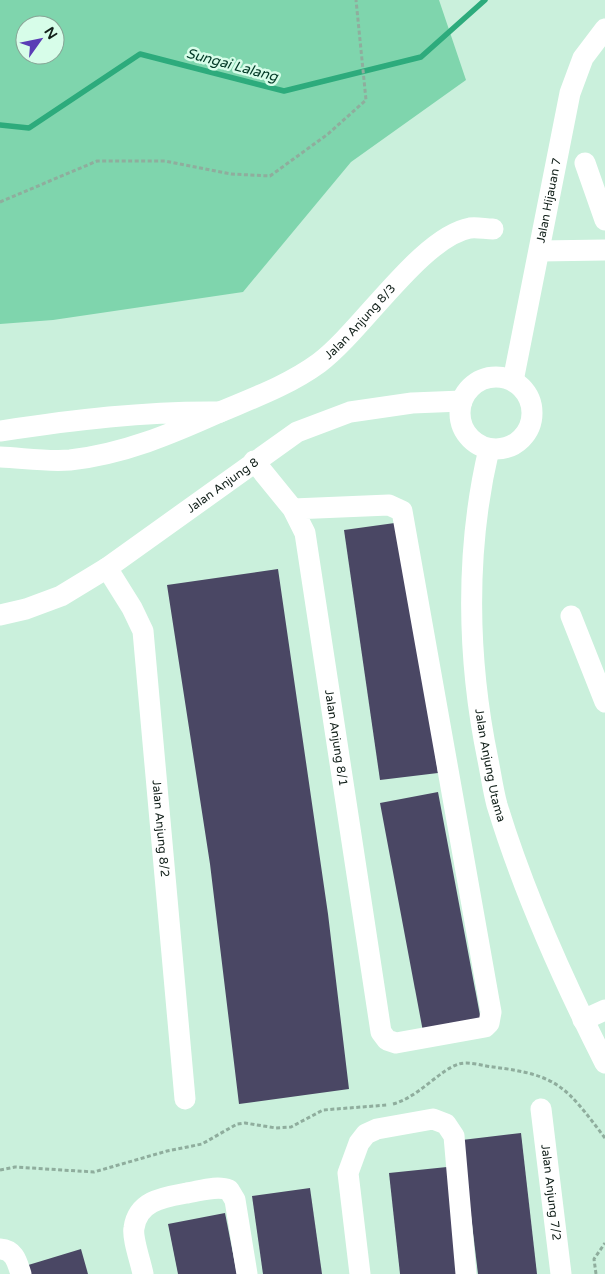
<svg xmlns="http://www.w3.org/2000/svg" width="605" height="1274" viewBox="0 0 605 1274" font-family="'Varela Round',sans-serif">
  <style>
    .green { fill: #7fd5ad; fill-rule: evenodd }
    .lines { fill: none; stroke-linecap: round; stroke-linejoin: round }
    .stream { stroke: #2dab7c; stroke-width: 5.5 }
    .building { fill: #4a4764 }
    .path { stroke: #8fad9d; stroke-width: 3; stroke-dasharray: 4 2.5; stroke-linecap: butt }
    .minor { stroke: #fff; stroke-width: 21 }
    .labels { text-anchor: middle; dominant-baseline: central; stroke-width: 5; stroke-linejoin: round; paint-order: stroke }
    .street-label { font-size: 12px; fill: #111f19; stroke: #d7fde9 }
    .water-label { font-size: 14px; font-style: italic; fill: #013724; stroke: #d7fde9 }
  </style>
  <rect width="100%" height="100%" fill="#caf0dc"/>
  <path class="green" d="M0 0H439L466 80 351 162 243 292 53 320 0 324ZM25 25H55V55H25Z"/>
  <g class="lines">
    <path class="stream" d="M0 125 29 128 140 54 284 91 421 57 485 0"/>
  </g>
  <g class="building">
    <path d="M402 522 438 773 380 780 344 530Z"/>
    <path d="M278 569 328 914 349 1089 239 1104 210 864 167 585Z"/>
    <path d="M438 792 482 1026 424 1037 380 803Z"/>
    <path d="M521 1133 537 1274H478L462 1140Z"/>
    <path d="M447 1167 459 1274H400L389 1173Z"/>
    <path d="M310 1188 322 1274H263L252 1196Z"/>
    <path d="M225 1213 237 1274H178L168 1224Z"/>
    <path d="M81 1249 88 1274H27L25 1266Z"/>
  </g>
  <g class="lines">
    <g class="path">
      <path d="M0 202 97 161H165L231 174 270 176 328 134 366 100 356 0"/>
      <path d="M393 1104C419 1097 439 1070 459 1064 469 1061 483 1066 493 1067 559 1075 566 1087 605 1138"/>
      <path d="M0 1170 15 1167 94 1172 167 1151 202 1144 237 1124 245 1123 276 1128 291 1127 323 1110 387 1105"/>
      <path d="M596 1274 594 1259 605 1243"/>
    </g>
    <g class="minor">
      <path d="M585 163 605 220"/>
      <path d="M540 251 605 250"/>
      <circle cx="496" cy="413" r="36"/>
      <path id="s1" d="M513 381 570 93 583 58 605 29"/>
      <path id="s2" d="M220 412C253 398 289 385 319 363 362 331 421 237 470 228 477 227 486 229 493 229"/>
      <path d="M0 431C73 420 145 411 220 412 171 434 124 454 70 460 47 462 23 458 0 457"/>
      <path id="s3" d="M489 449C465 550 467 659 488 760 491 775 493 790 497 805 524 894 563 980 605 1063"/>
      <path id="s4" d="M254 461 293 509 305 533 381 1032 387 1040 396 1043 485 1027 489 1023 491 1012 402 511 389 505 293 509"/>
      <path id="s5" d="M107 568 132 608 143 631 185 1099"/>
      <path id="s6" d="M0 615 26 609 61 596 107 568 297 432 350 412 412 403 462 401"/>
      <path d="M571 616 605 702"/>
      <path d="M583 1020 605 1010"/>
      <path id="s7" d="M541 1109 561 1274"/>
      <path d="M0 1249C15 1250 17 1262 21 1274"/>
      <path d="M143 1274C141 1263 132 1238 134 1228 138 1200 165 1197 187 1193 200 1191 217 1185 229 1190L235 1200 247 1274"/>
      <path d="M360 1274 348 1173 359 1143 366 1134 377 1129 433 1119 446 1124 454 1136 466 1274"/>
    </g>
  </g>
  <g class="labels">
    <g class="street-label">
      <text stroke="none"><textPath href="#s1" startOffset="184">Jalan Hijauan 7</textPath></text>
      <text stroke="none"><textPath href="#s2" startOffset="169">Jalan Anjung 8/3</textPath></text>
      <text stroke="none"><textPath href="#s6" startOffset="260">Jalan Anjung 8</textPath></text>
      <text stroke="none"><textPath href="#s4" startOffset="296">Jalan Anjung 8/1</textPath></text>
      <text stroke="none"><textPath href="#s3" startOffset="319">Jalan Anjung Utama</textPath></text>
      <text stroke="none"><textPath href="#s5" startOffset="271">Jalan Anjung 8/2</textPath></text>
      <text stroke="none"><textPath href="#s7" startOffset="84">Jalan Anjung 7/2</textPath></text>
    </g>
    <g class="water-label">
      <text transform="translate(232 65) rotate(15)">Sungai Lalang</text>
    </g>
  </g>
  <g transform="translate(40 40) rotate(57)"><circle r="24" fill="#d7fde9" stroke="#88a496"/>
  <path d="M0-4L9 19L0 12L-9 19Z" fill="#5a3db5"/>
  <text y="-8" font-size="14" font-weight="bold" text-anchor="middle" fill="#111f19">N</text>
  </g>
</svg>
